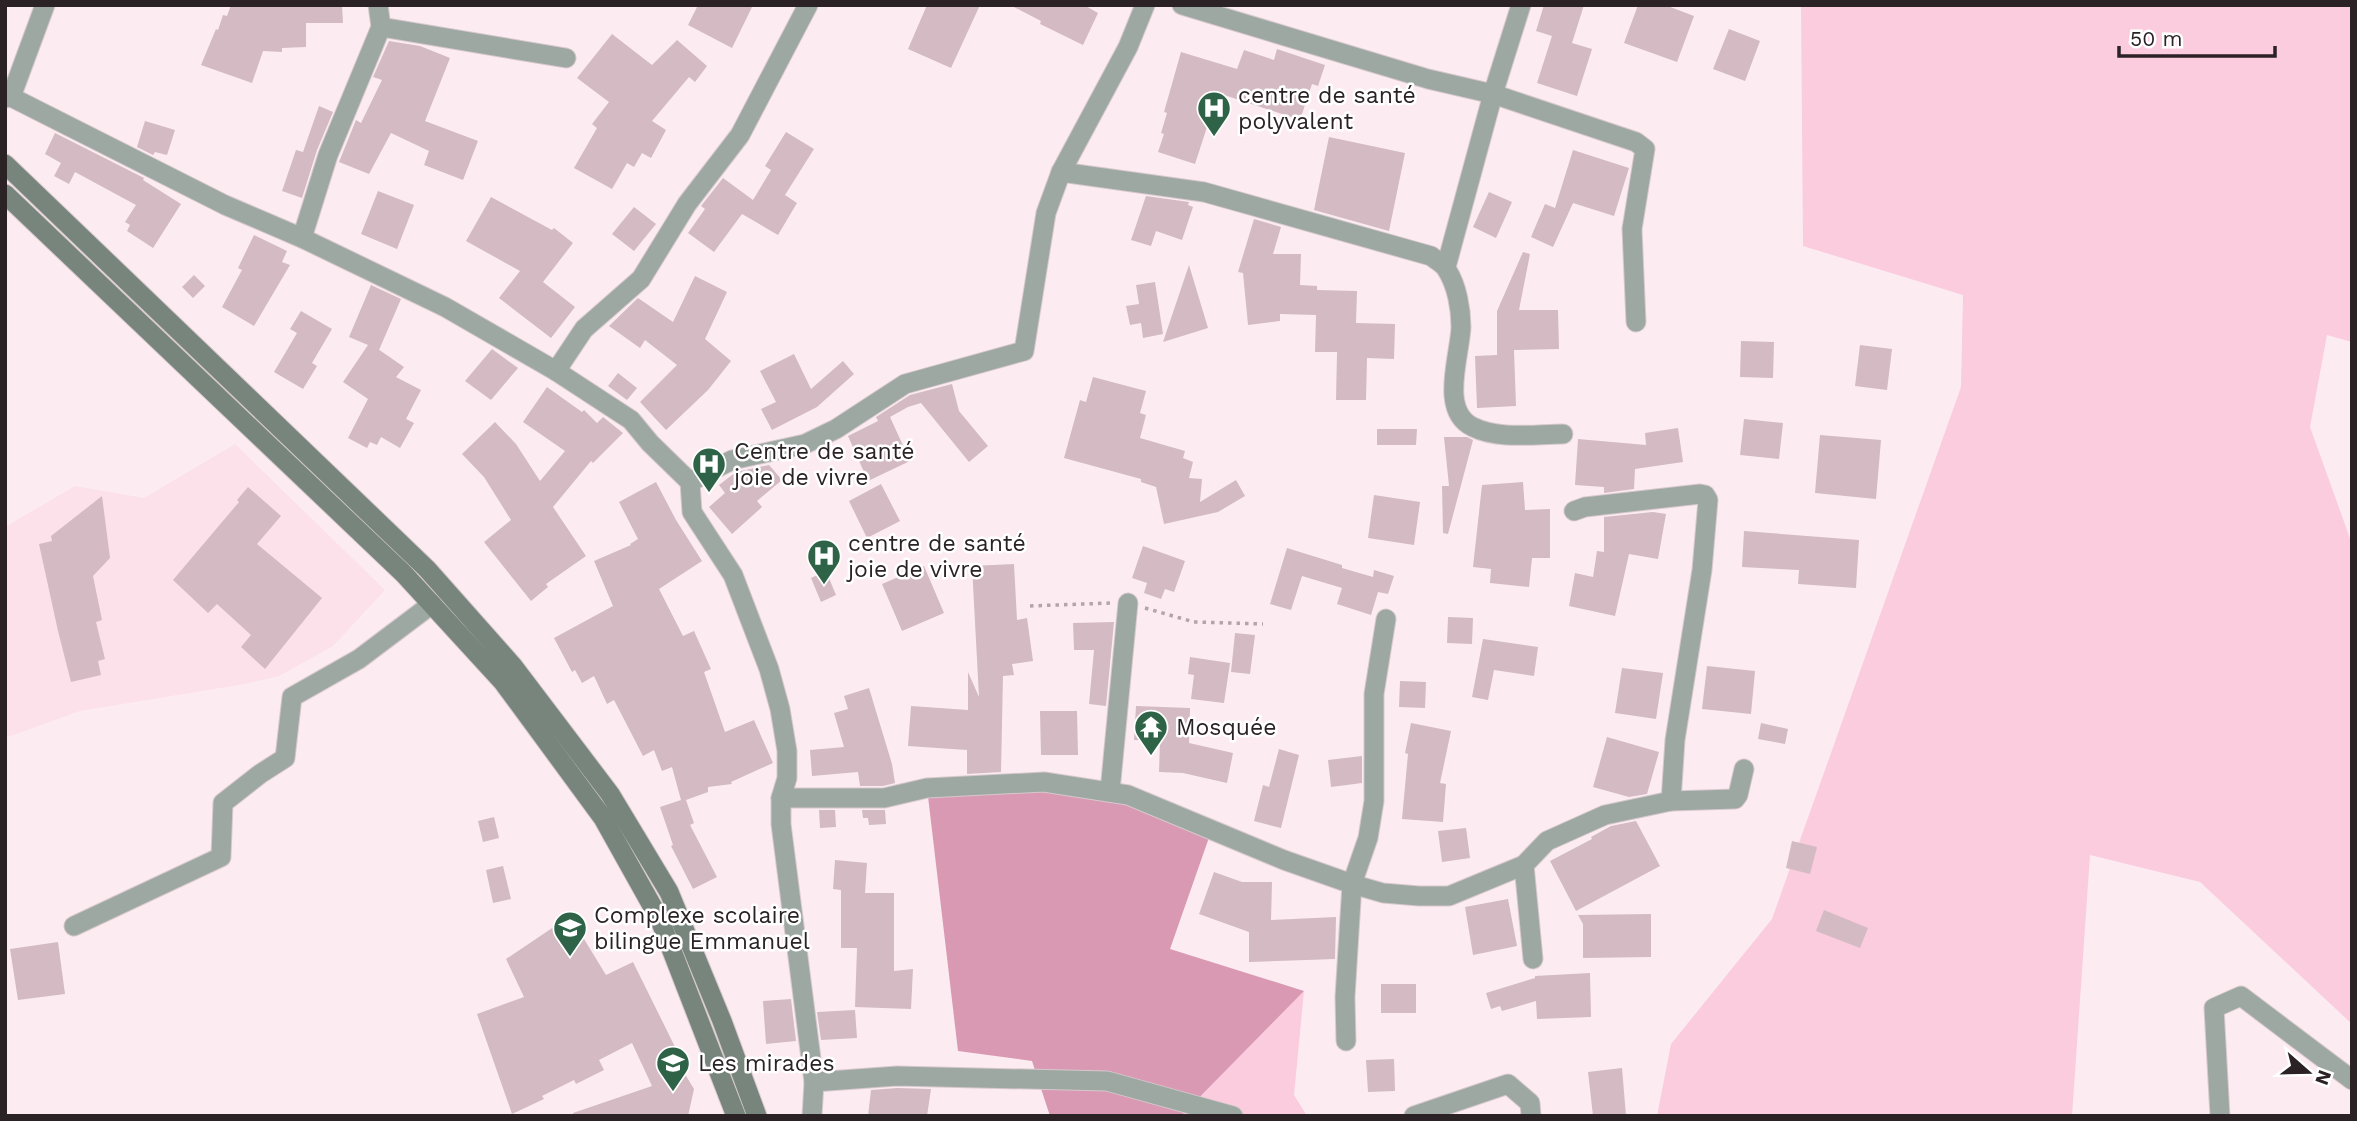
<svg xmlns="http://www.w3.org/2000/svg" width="2357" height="1121" viewBox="0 0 2357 1121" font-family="'Work Sans',sans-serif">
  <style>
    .built { fill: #fce1eb }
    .green { fill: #faccde }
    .forest { fill: #d999b2 }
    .building { fill: #d3bac3 }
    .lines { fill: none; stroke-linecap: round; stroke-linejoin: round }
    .minor-casing { stroke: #d6c8cd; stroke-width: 21 }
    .secondary-casing { stroke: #d6c8cd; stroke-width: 21 }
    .path { stroke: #b2a4a9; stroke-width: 3.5; stroke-dasharray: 3.5 5; stroke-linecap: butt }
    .minor { stroke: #9ea8a2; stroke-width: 19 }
    .secondary { stroke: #77857c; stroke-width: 19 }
    .labels { text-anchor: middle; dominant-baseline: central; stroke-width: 5; stroke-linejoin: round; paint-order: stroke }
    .poi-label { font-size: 23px; fill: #2b2225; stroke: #fff; text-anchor: start }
  </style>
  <rect width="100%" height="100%" fill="#fcecf2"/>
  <path class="built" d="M235 444 385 590 333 646 279 676 245 684 80 711 5 738V527L75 486 144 498Z"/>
  <g class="green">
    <path d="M1801 5H2352V342L2327 335 2310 427 2352 544V1024L2200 882 2090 855 2072 1116H1657L1671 1044 1772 919 1961 387 1963 295 1803 246Z"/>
    <path d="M1304 991 1294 1095 1307 1116H1181Z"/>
  </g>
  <path class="forest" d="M927 788 1103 790 1212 829 1170 949 1304 991 1181 1116H1050L1032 1061 958 1051Z"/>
  <g class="building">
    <path d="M231 5H342L343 23H306V47L282 48V52L263 51 252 83 201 65 216 29 218 30 223 15 227 16Z"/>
    <path d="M698 5H753L732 48 688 25Z"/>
    <path d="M927 5H980L951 68 908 49Z"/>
    <path d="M1010 5H1084L1098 13 1083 45 1040 24 1041 21Z"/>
    <path d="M1544 5H1584L1572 43 1592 49 1577 96 1537 83 1552 36 1536 31Z"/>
    <path d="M1638 5H1665L1694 16 1677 62 1624 43Z"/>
    <path d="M1729 29 1760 41 1745 81 1713 69Z"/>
    <path d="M612 34 652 65 677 40 707 66 695 82 689 77 652 121 666 130 651 158 642 153 634 167 627 163 612 189 574 168 597 128 592 124 609 102 577 78Z"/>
    <path d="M389 41 420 46 450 58 425 121 478 141 463 180 424 165 429 151 391 133 369 174 339 162 356 120 361 123 382 80 373 77Z"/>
    <path d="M1277 49 1325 65 1318 86 1312 84 1300 120 1215 92 1204 123 1208 124 1195 164 1158 152 1164 134 1161 133 1167 113 1164 112 1181 52 1237 69 1244 50 1274 60Z"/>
    <path d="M319 106 333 112 317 150 302 198 282 191 296 150 303 152Z"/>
    <path d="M145 121 175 130 167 155 155 152 153 155 137 147Z"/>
    <path d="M786 132 814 149 785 195 797 203 778 235 742 214 714 252 688 233 705 209 701 206 723 178 753 200 771 170 765 166Z"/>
    <path d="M55 133 144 178 143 180 181 204 153 248 127 231 130 225 125 222 136 205 75 172 69 184 54 176 61 163 45 154Z"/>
    <path d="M1329 137 1405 153 1389 231 1314 210Z"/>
    <path d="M1573 150 1629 168 1614 216 1573 203 1553 247 1531 237 1545 204 1555 208Z"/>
    <path d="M378 191 414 205 397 249 361 234Z"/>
    <path d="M1489 192 1512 202 1496 238 1473 227Z"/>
    <path d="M1146 196 1189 202 1188 205 1193 207 1182 240 1156 231 1151 246 1131 240Z"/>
    <path d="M491 197 552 230 554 228 573 243 543 282 575 307 551 338 499 298 520 271 466 241Z"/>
    <path d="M634 207 656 224 634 251 612 234Z"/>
    <path d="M1254 219 1281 227 1273 254H1301L1300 285 1317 286V290L1357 291 1356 323 1395 324 1394 359 1367 358 1366 400H1336L1337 352H1315L1316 315 1280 314V321L1248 325 1243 273 1238 272Z"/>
    <path d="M254 235 287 251 282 262 290 265 254 326 222 307 242 270 238 268Z"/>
    <path d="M1523 252 1530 254 1519 310H1558L1559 349 1514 350 1516 406 1477 408 1475 356 1497 355V311Z"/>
    <path d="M1189 265 1208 328 1163 342Z"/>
    <path d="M194 275 205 286 193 298 182 287Z"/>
    <path d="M695 276 727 292 705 339 731 361 708 390 666 430 640 402 677 365 645 340 640 348 609 326 638 298 673 322Z"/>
    <path d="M1155 282 1163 334 1143 338 1141 323 1130 325 1126 306 1139 304 1136 285Z"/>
    <path d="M371 285 401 299 379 350 378 349 404 367 396 377 421 390 406 419 414 423 400 448 381 437 377 445 370 442 367 448 348 438 368 399 343 382 368 345 349 337Z"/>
    <path d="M301 311 332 329 312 363 317 366 303 389 274 372 297 333 290 329Z"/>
    <path d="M1741 341 1774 342 1773 378 1740 377Z"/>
    <path d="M1860 345 1892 349 1887 390 1855 386Z"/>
    <path d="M492 349 518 368 491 400 465 381Z"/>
    <path d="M794 354 811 389 843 361 854 374 817 407 772 430 761 409 776 402 760 371Z"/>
    <path d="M618 373 637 388 627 400 608 386Z"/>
    <path d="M1093 377 1146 391 1140 413 1146 415 1140 438 1185 451 1183 458 1193 462 1189 478 1202 479 1200 502 1236 480 1245 496 1218 512 1164 524 1156 487 1141 482V479L1064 458 1080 400 1086 402Z"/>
    <path d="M952 384 959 411 988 446 969 462 921 403 908 407 890 417 910 461 868 481 848 436 878 421 876 417 910 395Z"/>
    <path d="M547 387 582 412 584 410 597 423 603 417 623 433 593 463 591 461 553 507 586 556 546 584 548 587 531 601 484 542 511 520 484 477 462 454 495 422 516 444 540 481 565 451 523 422Z"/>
    <path d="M1744 419 1783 423 1779 459 1740 455Z"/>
    <path d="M1678 428 1683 462 1635 469 1634 489 1604 493V487L1575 485 1578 439 1646 445 1645 433Z"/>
    <path d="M1377 429H1417L1416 445H1377Z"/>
    <path d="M1820 435 1881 440 1876 499 1815 493Z"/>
    <path d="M1444 437H1467L1473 440 1448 534 1443 533 1442 486H1449Z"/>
    <path d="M769 465 782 480 757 501 762 507 732 534 709 507 725 493 719 485 736 472Z"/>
    <path d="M656 482 676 520 702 561 659 589 683 636 694 631 711 669 704 672 725 732 754 720 773 763 731 782 732 784 708 787V792L686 800 694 823 690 825 717 877 693 889 671 846 673 845 660 807 681 800 672 767 662 771 654 750 643 756 614 700 607 704 594 676 582 683 575 670 572 672 554 638 613 606 594 561 631 545 630 544 638 539 619 502Z"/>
    <path d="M1523 482 1525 510 1550 509V558H1532L1529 587 1490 583 1491 569 1473 567 1482 485Z"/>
    <path d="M881 484 900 521 867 538 849 501Z"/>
    <path d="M248 487 281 516 257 544 322 598 265 669 241 647 251 635 217 604 208 613 173 580 239 502 237 500Z"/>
    <path d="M1374 495 1420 502 1414 545 1368 538Z"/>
    <path d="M102 496 110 558 93 576 102 620 96 622 105 659 98 661 101 675 71 682 58 631 39 544 52 541 51 536Z"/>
    <path d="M1653 512 1666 514 1658 559 1629 554 1615 616 1569 606 1575 573 1593 577 1597 551 1604 552V517Z"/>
    <path d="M1744 531 1859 540 1856 588 1798 584 1799 570 1742 567Z"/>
    <path d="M1143 546 1185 561 1174 592 1165 589 1161 599 1144 593 1147 583 1132 578Z"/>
    <path d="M1287 548 1342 565V568L1373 577 1374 570 1394 576 1388 594 1378 592 1371 615 1337 604 1342 588 1302 576 1291 610 1270 604Z"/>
    <path d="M1014 564 1017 620 1027 618 1033 661 1012 664 1014 675 1003 676 1001 772 967 774V750L908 746 911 706 968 710V672L979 697 972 566Z"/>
    <path d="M924 566 944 613 902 631 882 584Z"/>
    <path d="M826 571 836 595 821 602 811 578Z"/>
    <path d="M1448 617 1473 618 1472 644 1447 643Z"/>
    <path d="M1114 622 1106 706 1089 704 1094 650H1074L1073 623Z"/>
    <path d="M1235 633 1255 635 1250 674 1231 672Z"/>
    <path d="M1483 639 1538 647 1534 676 1494 670 1488 700 1472 697Z"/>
    <path d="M1190 657 1230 663 1224 703 1191 699 1194 675 1188 674Z"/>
    <path d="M1707 666 1755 671 1751 714 1702 709Z"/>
    <path d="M1622 668 1663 673 1656 719 1615 713Z"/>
    <path d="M1400 681 1426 682 1425 708 1399 707Z"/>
    <path d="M869 688 892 764 895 783 883 786H860L858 772 812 776 810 750 844 747 834 713 848 709 844 696Z"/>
    <path d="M1136 706 1190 708 1189 743 1233 753 1227 783 1183 773 1159 772 1160 741 1134 740Z"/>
    <path d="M1040 711H1077L1078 755H1041Z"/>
    <path d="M1411 723 1451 731 1440 783 1446 784 1443 822 1402 819 1408 754 1405 753Z"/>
    <path d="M1761 723 1788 729 1785 744 1758 739Z"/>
    <path d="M1607 737 1659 752 1647 794 1629 797 1593 787Z"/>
    <path d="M1279 749 1299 755 1281 828 1254 821 1263 785 1269 787Z"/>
    <path d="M1362 756V783L1331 787 1328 760Z"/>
    <path d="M819 810H835L836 827 820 828Z"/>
    <path d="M862 810H885L886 824 869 825 868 818H863Z"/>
    <path d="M494 817 499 838 483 842 478 821Z"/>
    <path d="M1636 821 1660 866 1576 911 1550 861 1592 839 1591 837 1611 826Z"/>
    <path d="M1466 828 1470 858 1442 862 1438 831Z"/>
    <path d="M1792 841 1817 847 1810 874 1786 868Z"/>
    <path d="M835 860 867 863 865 893H894V971L913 969 911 1009 855 1007 857 948H841V890L833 889Z"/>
    <path d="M503 866 511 899 493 903 486 870Z"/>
    <path d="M1214 872 1242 882H1272L1271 920 1336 917 1335 959 1249 962V932L1199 914Z"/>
    <path d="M1508 899 1517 946 1473 955 1465 907Z"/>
    <path d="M1824 910 1868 928 1860 948 1816 931Z"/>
    <path d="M1651 914V957L1583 958V924L1578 915Z"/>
    <path d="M570 916 606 975 633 962 681 1059 677 1061 694 1089 688 1116H574L573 1113 652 1086 632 1043 599 1060 604 1070 576 1084 574 1080 542 1096 544 1099 512 1114 477 1014 524 997 506 959Z"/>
    <path d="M58 942 65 994 18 1000 10 949Z"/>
    <path d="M1590 973 1591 1017 1537 1019 1536 1001 1502 1011 1500 1006 1491 1009 1486 993 1535 978V976Z"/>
    <rect x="1381" y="984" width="35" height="29"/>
    <path d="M791 999 796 1041 766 1044 763 1001Z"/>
    <path d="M855 1010 857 1038 821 1040 817 1012Z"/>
    <path d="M1394 1059 1395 1091 1368 1092 1366 1060Z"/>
    <path d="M1622 1068 1626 1116H1593L1588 1072Z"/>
    <path d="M897 1088 931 1089 927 1116H868L871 1090Z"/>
  </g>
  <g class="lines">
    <g class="minor-casing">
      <g id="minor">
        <path d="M378 5 381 27 566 58"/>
        <path d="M1182 5 1428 79 1493 94 1521 5"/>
        <path d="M11 97 225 205 302 238 445 307 556 371 631 420 650 443 690 482 692 512 733 575 769 669 780 709 787 751V778L781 798V824L814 1082 812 1116"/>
        <path d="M5 98 11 97 45 5"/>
        <path d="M1061 172 1204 192 1431 256C1436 260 1444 264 1447 270 1457 286 1461 309 1461 327 1460 356 1439 411 1473 427 1499 440 1535 434 1563 434"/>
        <path d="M302 238 328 155 381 27"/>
        <path d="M1446 267 1493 94 1636 142 1645 149 1632 229 1636 322"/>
        <path d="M556 371 584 329 641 279 687 204 740 135 808 5"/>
        <path d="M690 482 732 460 805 444 836 429 905 384 1024 351 1046 213 1061 172 1128 47 1145 5"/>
        <path d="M1574 511 1585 507 1700 494 1705 495 1708 500 1702 570 1675 740 1671 801"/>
        <path d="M1110 791 1128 603"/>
        <path d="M781 798H884L927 788 1044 782 1128 795 1284 860 1352 884 1383 893 1419 896H1449L1524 865 1547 841 1605 815 1671 801 1735 799 1738 795 1744 769"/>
        <path d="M1524 865 1533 959"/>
        <path d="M74 926 221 857 223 803 260 774 285 758 292 697 359 659 432 604"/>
        <path d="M1346 1041 1345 997 1352 884 1368 838 1374 801V694L1386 619"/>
        <path d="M814 1082 897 1076 1107 1081 1233 1116"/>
        <path d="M1414 1116 1508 1084 1530 1103 1531 1116"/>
        <path d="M2220 1116 2214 1008 2241 996 2352 1080"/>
      </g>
    </g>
    <g class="secondary-casing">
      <g id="secondary">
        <path d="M5 164 427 569 513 666 610 794 669 892 722 1021 757 1116"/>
        <path d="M5 194 404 574 503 682 603 818 660 920 736 1116"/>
      </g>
    </g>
    <g class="path">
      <path d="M1030 606 1110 603"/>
      <path d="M1145 608 1194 622 1263 624"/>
    </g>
    <use href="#minor" class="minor"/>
    <use href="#secondary" class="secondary"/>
  </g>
  <defs>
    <g id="hospital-pin" transform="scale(1.75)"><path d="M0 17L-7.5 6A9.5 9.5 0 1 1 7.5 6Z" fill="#2f6348" stroke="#fff"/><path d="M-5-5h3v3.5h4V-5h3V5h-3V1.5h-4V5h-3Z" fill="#fff"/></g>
    <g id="temple-pin" transform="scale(1.75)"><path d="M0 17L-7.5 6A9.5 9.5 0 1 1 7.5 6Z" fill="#2f6348" stroke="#fff"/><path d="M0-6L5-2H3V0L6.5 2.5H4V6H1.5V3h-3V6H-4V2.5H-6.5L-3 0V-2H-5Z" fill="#fff"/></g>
    <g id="school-pin" transform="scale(1.75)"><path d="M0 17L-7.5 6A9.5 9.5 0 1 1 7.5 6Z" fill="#2f6348" stroke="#fff"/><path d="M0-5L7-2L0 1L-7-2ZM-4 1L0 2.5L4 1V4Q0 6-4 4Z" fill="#fff"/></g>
  </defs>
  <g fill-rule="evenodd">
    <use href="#hospital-pin" x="1214" y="108"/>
    <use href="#hospital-pin" x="709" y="464"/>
    <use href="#hospital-pin" x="824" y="556"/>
    <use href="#temple-pin" x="1151" y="727"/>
    <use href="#school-pin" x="570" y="928"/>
    <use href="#school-pin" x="673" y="1063"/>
  </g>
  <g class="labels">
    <g class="poi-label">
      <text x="1238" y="95">centre de santé<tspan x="1238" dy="26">polyvalent</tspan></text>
      <text x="734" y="451">Centre de santé<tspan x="734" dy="26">joie de vivre</tspan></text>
      <text x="848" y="543">centre de santé<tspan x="848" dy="26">joie de vivre</tspan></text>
      <text x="1176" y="727">Mosquée</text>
      <text x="594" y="915">Complexe scolaire<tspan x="594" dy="26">bilingue Emmanuel</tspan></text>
      <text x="698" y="1063">Les mirades</text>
    </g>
  </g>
  <rect width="2357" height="1121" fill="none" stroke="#2b2225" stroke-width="14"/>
  <g transform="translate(2308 1072) rotate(110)" stroke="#ffffff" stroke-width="5" paint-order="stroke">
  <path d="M0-5L12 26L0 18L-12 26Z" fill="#2b2225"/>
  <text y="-10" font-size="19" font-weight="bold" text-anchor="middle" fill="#2b2225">N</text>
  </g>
  <path d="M2119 46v10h156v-10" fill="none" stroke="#2b2225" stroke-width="3.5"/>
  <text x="2130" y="46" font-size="21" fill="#2b2225" stroke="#ffffff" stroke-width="5" paint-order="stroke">50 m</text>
</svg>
